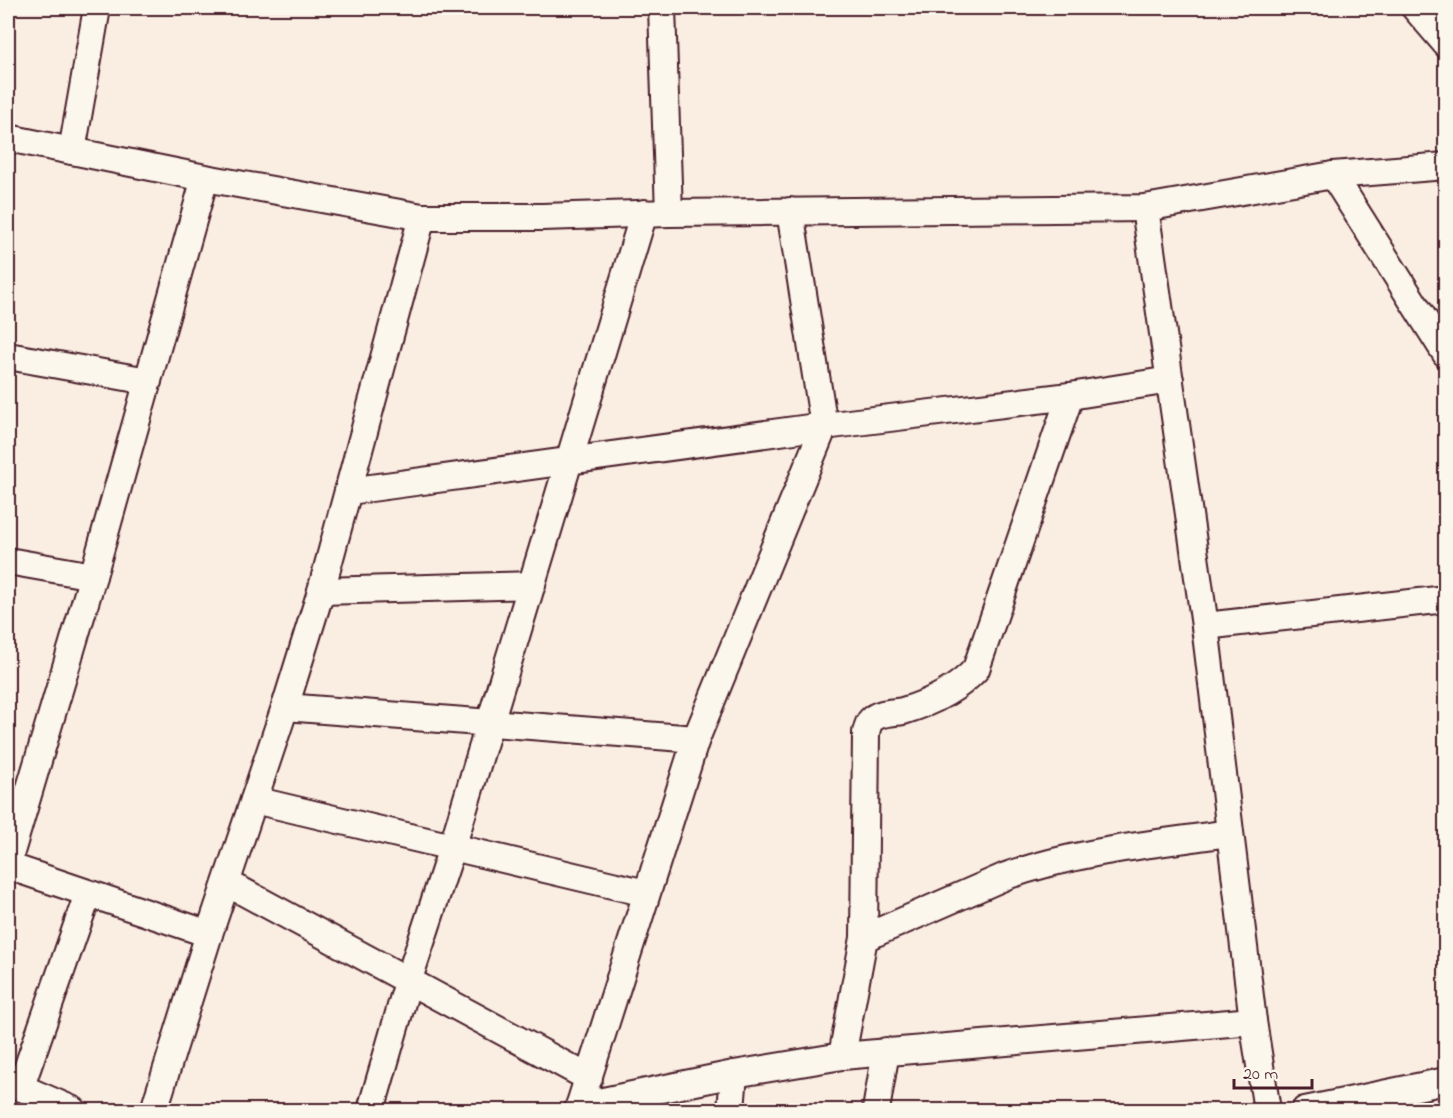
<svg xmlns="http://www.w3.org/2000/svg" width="1453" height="1118" viewBox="0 0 1453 1118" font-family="'Indie Flower',sans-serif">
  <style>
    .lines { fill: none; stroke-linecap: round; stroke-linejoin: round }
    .minor-casing { stroke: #4a1f2b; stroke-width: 30 }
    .minor { stroke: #fbf7ec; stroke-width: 26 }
  </style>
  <rect width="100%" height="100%" fill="#faeee2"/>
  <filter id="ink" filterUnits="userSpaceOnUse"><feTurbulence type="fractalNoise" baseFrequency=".0167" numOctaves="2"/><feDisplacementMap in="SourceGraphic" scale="12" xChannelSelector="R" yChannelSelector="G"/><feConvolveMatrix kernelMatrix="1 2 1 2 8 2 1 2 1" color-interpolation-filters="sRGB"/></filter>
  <g filter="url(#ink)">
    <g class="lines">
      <g class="minor-casing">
        <g id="minor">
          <path d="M662 8 669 213"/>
          <path d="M1415 8 1446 44"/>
          <path d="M8 138 205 178 422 217H542L669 213 1145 208 1333 175 1446 166"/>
          <path d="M72 151 97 8"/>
          <path d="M1333 175 1446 354"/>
          <path d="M1145 208 1205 626 1253 1021 1267 1110"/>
          <path d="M8 356 148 381"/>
          <path d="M349 491 824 426 1070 396 1170 380"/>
          <path d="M8 561 93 576"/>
          <path d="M321 591 532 585"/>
          <path d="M1205 626 1446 599"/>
          <path d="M285 707 696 739"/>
          <path d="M254 800 646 893"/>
          <path d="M8 862 93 576 205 178"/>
          <path d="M8 866 209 934"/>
          <path d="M227 883 589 1078"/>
          <path d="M864 938 1006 876C1077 851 1154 844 1229 833"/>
          <path d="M842 1056 864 938 866 733C867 729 868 723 871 720 879 712 893 713 903 711 930 703 957 690 976 669L1070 396"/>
          <path d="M8 1082 73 1110"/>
          <path d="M21 1086 88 894"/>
          <path d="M579 1106 734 1074 842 1056 1253 1021"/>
          <path d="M154 1110 209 934 285 707 321 591 422 217"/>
          <path d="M371 1110 408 982 452 848 644 213"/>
          <path d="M578 1110 696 739 824 426 790 211"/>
          <path d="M731 1110 734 1074"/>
          <path d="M876 1110 886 1051"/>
          <path d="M1305 1110 1446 1081"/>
        </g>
      </g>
      <use href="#minor" class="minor"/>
    </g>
  </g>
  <rect width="1453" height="1118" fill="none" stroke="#fbf7ec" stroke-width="30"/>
  <rect x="15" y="15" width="1423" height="1088" fill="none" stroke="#4a1f2b" stroke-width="2" filter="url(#ink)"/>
  <path d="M1234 1079v9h78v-9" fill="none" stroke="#4a1f2b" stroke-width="3"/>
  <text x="1243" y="1079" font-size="18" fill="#4a1f2b" stroke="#fbf7ec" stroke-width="4.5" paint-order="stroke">20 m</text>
</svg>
